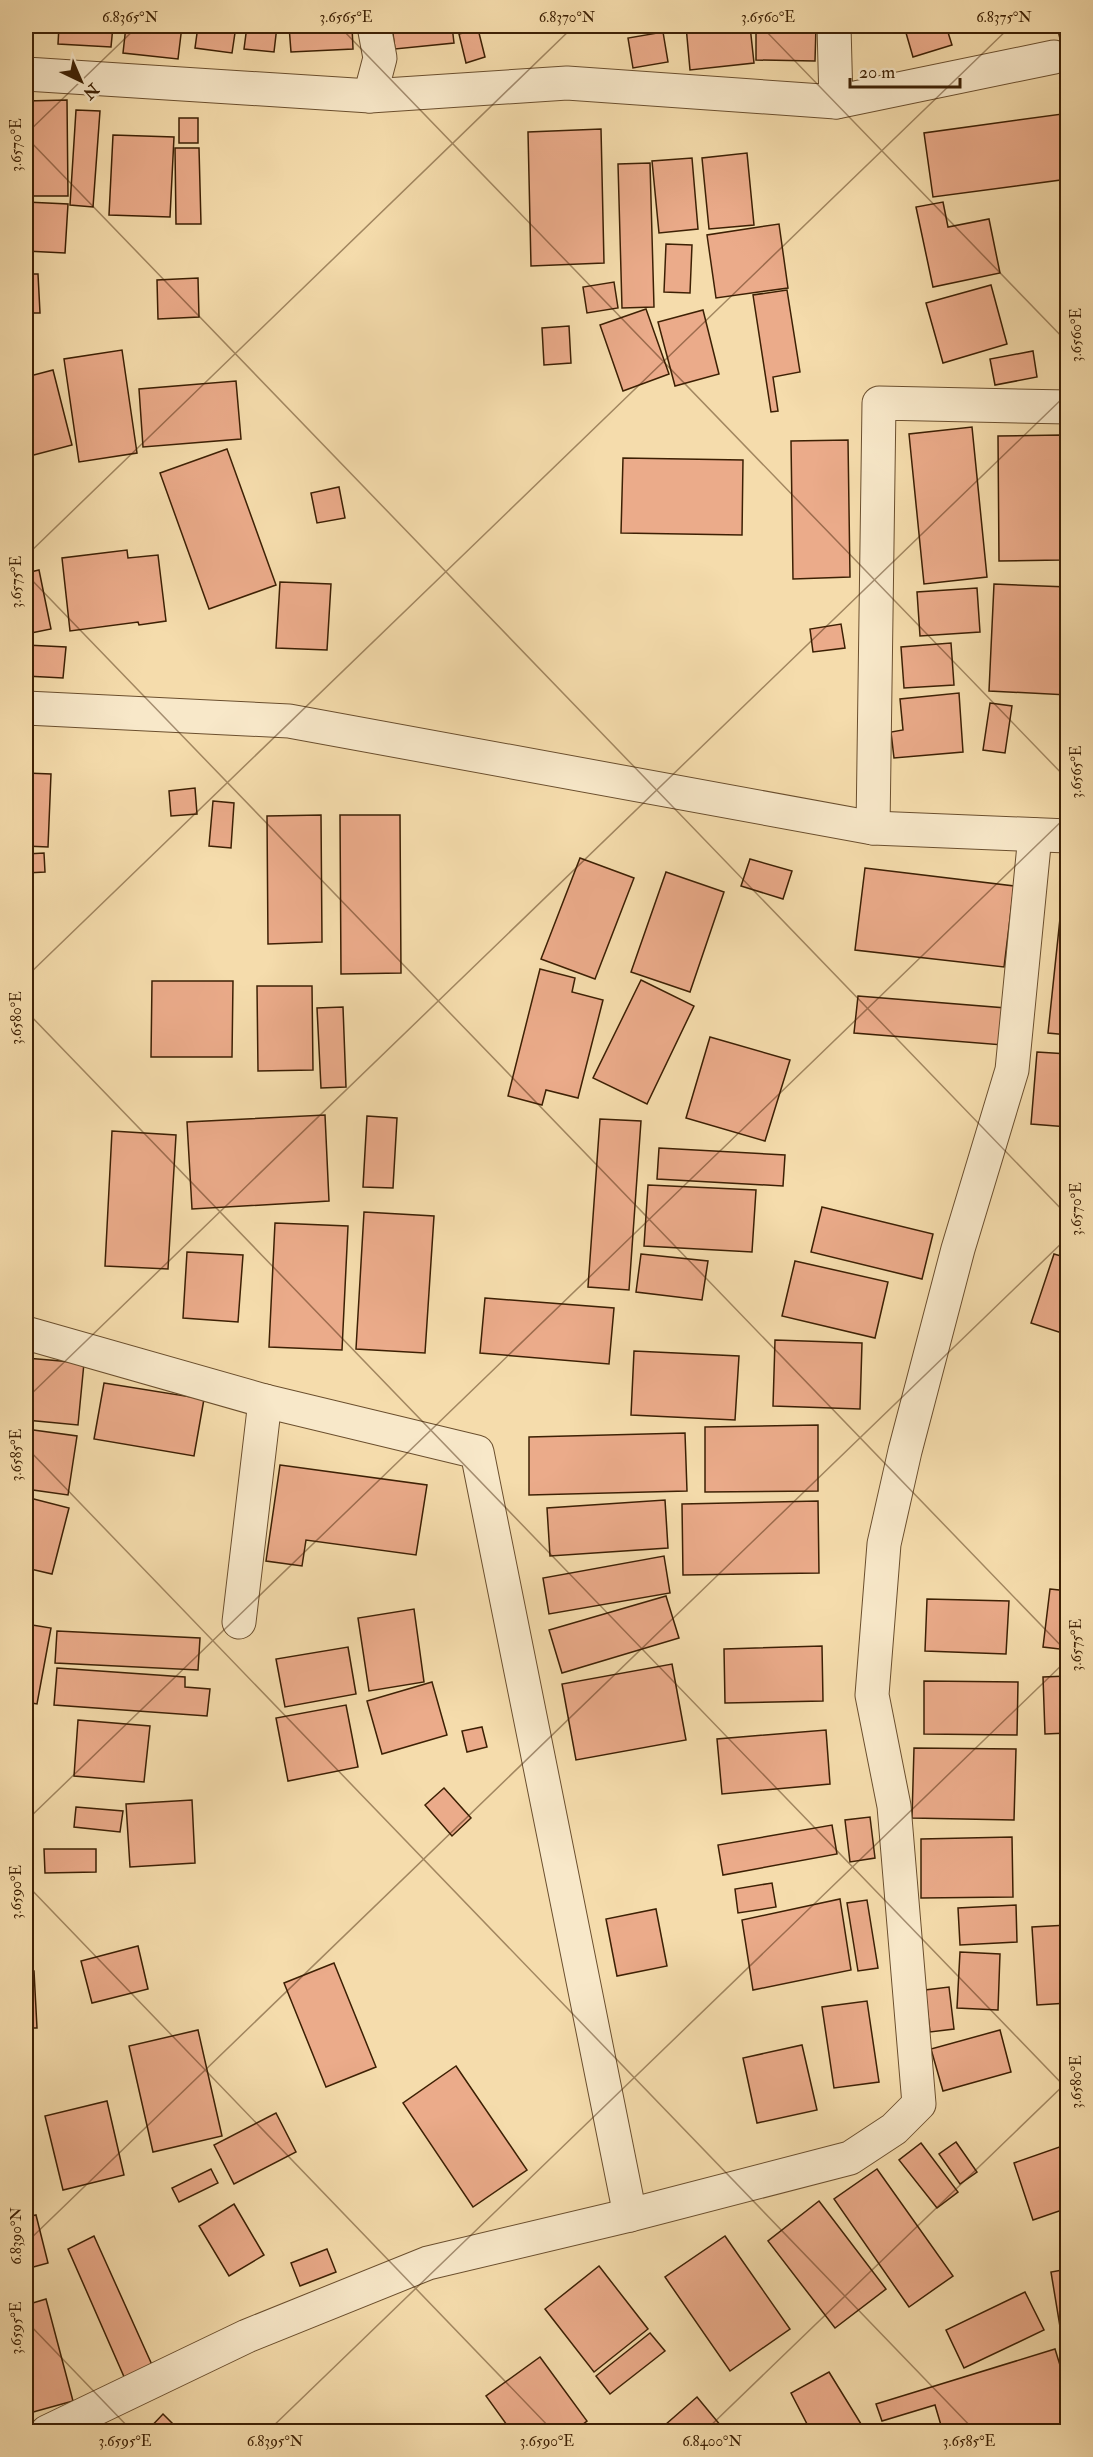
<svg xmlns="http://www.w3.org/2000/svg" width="1093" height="2457" viewBox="0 0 1093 2457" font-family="'IM FELL Double Pica',serif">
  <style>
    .building { fill: #ebab8a; stroke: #3d2004; stroke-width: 1.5 }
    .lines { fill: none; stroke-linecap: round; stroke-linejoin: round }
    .minor-casing { stroke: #6b4f2e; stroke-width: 35 }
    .minor { stroke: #f8e8c9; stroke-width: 33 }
    .ticks { fill: none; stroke: #3d2004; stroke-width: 1.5; stroke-opacity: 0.45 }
    .neatline { fill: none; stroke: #3d2004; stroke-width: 2 }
    .ticks-label { font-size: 15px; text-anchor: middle; fill: #3d2004 }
  </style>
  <rect width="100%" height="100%" fill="#f5dcac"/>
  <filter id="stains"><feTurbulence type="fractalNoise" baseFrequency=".00333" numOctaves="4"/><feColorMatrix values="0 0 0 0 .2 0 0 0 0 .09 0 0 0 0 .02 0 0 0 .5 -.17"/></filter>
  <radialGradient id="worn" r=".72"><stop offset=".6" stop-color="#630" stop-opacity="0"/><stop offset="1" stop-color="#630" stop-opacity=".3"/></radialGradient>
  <g class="building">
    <path d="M59 26H113L111 47 58 44Z"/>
    <path d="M126 26H182L178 59 123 53Z"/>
    <path d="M198 26H236L232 53 195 48Z"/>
    <path d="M247 26H277L274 52 244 49Z"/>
    <path d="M289 26H352L353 49 291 52Z"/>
    <path d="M392 26H452L454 43 395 49Z"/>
    <path d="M686 26H750L754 63 690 70Z"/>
    <path d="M756 26H816L815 61 756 60Z"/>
    <path d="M904 26H946L952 45 913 57Z"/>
    <path d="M1057 26H1068V41L1061 43Z"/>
    <path d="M478 29 485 57 466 63 459 34Z"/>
    <path d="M663 32 668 62 633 68 628 38Z"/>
    <path d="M67 100 68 196H26V101Z"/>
    <path d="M76 110 100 111 93 207 70 205Z"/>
    <path d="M1062 114 1068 154V179L933 197 924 133Z"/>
    <rect x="179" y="118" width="19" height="25"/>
    <path d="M601 129 604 263 531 266 528 132Z"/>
    <path d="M113 135 174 137 170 217 109 215Z"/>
    <path d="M175 148H199L201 224H176Z"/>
    <path d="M747 153 754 225 709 229 702 158Z"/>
    <path d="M692 158 698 229 659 233 652 161Z"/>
    <path d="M650 163 654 307 622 308 618 164Z"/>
    <path d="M26 202 68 204 65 253 26 251Z"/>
    <path d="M943 202 948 227 989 219 1000 273 933 287 916 207Z"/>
    <path d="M779 224 788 288 716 298 707 235Z"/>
    <path d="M666 244 692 245 690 293 664 292Z"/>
    <path d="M26 274H38L40 313H26Z"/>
    <path d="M198 278 199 317 158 319 157 280Z"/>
    <path d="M614 282 618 308 587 313 583 287Z"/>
    <path d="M991 285 1007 344 943 363 926 303Z"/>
    <path d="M787 290 800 372 773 377 778 411 771 412 753 295Z"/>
    <path d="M646 309 669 374 623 391 600 325Z"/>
    <path d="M703 310 719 374 675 386 658 322Z"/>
    <path d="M569 326 571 363 544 365 542 328Z"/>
    <path d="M1068 349V377L1064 378 1060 351Z"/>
    <path d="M122 350 137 453 79 462 64 359Z"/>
    <path d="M1033 351 1037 377 995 385 990 359Z"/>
    <path d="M53 370 72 445 26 457V377Z"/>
    <path d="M236 381 241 439 143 447 139 389Z"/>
    <path d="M972 427 987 577 924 584 909 434Z"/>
    <path d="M1060 435V560L999 561 998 436Z"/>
    <path d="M848 440 850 577 793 579 791 441Z"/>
    <path d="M227 449 276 585 209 609 160 473Z"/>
    <path d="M623 458 743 460 742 535 621 533Z"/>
    <path d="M339 487 345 518 317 523 311 493Z"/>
    <path d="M127 550 128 558 158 555 166 621 139 625 138 622 70 631 62 558Z"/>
    <path d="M39 570 51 629 26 634V573Z"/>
    <path d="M280 582 331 584 327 650 276 648Z"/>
    <path d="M994 584 1068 587V695L989 691Z"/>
    <path d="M977 588 980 632 920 636 917 592Z"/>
    <path d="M841 624 845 648 813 652 810 629Z"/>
    <path d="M951 643 954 685 904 688 901 647Z"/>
    <path d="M26 645 66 647 63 678 26 676Z"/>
    <path d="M959 693 963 752 894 758 891 732 903 730 900 699Z"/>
    <path d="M990 703 1012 706 1005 753 983 750Z"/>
    <path d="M26 773 51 774 48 847 26 846Z"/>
    <path d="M195 788 197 814 171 816 169 791Z"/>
    <path d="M213 801 234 803 231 848 209 846Z"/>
    <path d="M321 815 322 942 268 944 267 816Z"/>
    <path d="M340 815H400L401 973 341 974Z"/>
    <path d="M44 853 45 872 26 873V854Z"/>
    <path d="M580 858 634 878 595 979 541 959Z"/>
    <path d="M750 859 792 871 783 899 741 886Z"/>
    <path d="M865 868 1014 886 1004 967 855 950Z"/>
    <path d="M666 872 724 892 690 992 631 972Z"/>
    <path d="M1063 890 1068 891V1035L1048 1033Z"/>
    <path d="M540 969 575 978 572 992 603 1000 578 1098 546 1090 542 1105 508 1096Z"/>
    <path d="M641 980 694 1006 647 1104 593 1078Z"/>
    <path d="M152 981H233L232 1057H151Z"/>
    <path d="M257 986H312L313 1070 258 1071Z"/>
    <path d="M858 996 1006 1008 1003 1045 854 1033Z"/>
    <path d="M343 1007 346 1087 321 1088 317 1008Z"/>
    <path d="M710 1037 790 1060 765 1141 686 1118Z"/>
    <path d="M1037 1052 1068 1054V1127L1031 1124Z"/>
    <path d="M325 1115 329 1201 192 1209 187 1122Z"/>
    <path d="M367 1116 397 1118 393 1188 363 1187Z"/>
    <path d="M600 1119 641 1121 629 1290 588 1287Z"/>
    <path d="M112 1131 176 1135 168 1269 105 1266Z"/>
    <path d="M659 1148 785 1155 783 1186 657 1179Z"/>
    <path d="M648 1185 756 1190 752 1252 644 1246Z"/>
    <path d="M822 1207 933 1234 922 1279 811 1252Z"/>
    <path d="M364 1212 434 1216 425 1353 356 1349Z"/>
    <path d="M275 1223 348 1226 342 1350 269 1347Z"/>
    <path d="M187 1252 243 1255 238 1322 183 1318Z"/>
    <path d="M641 1254 708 1261 702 1300 636 1292Z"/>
    <path d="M1054 1254 1068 1258V1335L1031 1323Z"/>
    <path d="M795 1261 888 1282 875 1338 782 1316Z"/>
    <path d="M485 1298 614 1308 609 1364 480 1353Z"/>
    <path d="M775 1340 862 1343 860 1409 773 1406Z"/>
    <path d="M634 1351 739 1356 735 1420 631 1415Z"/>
    <path d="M26 1358 84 1363 78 1425 26 1420Z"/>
    <path d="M104 1383 204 1399 194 1456 94 1439Z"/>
    <path d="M818 1425V1491L705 1492V1427Z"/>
    <path d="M26 1429 77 1436 68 1495 26 1489Z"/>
    <path d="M685 1433 687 1491 529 1495V1437Z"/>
    <path d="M280 1465 427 1485 416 1555 306 1540 302 1566 266 1561Z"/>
    <path d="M26 1497 69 1508 52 1574 26 1568Z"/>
    <path d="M665 1500 668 1548 550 1556 547 1508Z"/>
    <path d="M818 1501 819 1573 683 1575 682 1504Z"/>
    <path d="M664 1556 670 1593 549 1614 543 1578Z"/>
    <path d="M1050 1589 1068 1591V1650L1043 1647Z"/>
    <path d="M666 1596 679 1638 562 1673 549 1630Z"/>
    <path d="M927 1599 1009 1601 1006 1654 925 1651Z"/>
    <path d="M414 1609 424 1682 369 1691 358 1618Z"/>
    <path d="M26 1624 51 1628 37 1704 26 1702Z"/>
    <path d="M57 1631 200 1638 198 1670 55 1663Z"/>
    <path d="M822 1646 823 1701 725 1703 724 1649Z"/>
    <path d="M348 1647 356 1694 285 1707 276 1659Z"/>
    <path d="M672 1664 686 1740 576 1760 562 1684Z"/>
    <path d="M57 1668 185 1677V1687L210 1689 207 1716 54 1705Z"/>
    <path d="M1068 1676V1733L1045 1734 1043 1677Z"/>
    <path d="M924 1681 1018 1682 1017 1735 924 1734Z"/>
    <path d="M432 1682 447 1735 382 1754 367 1701Z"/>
    <path d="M346 1705 358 1767 288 1781 276 1718Z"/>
    <path d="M78 1720 150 1726 144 1782 74 1776Z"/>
    <path d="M482 1727 487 1747 467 1752 462 1731Z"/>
    <path d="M826 1730 830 1784 722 1794 717 1739Z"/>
    <path d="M914 1748 1016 1749 1014 1820 912 1818Z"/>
    <path d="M444 1788 471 1818 452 1836 425 1805Z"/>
    <path d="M26 1791 33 1794 26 1816Z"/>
    <path d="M192 1800 195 1863 130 1867 126 1804Z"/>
    <path d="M76 1807 123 1811 120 1832 74 1827Z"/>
    <path d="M870 1817 875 1858 850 1862 845 1820Z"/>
    <path d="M832 1825 837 1854 723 1875 718 1845Z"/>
    <path d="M1012 1837 1013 1897 921 1898V1839Z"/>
    <path d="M44 1849H96V1872L45 1873Z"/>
    <path d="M772 1883 776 1907 738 1913 735 1889Z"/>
    <path d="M840 1899 851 1970 753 1990 742 1920Z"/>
    <path d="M867 1900 878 1968 858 1971 847 1903Z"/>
    <path d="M1016 1905 1017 1942 960 1945 958 1908Z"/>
    <path d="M656 1909 667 1966 617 1976 606 1919Z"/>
    <path d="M1068 1925V2003L1037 2005 1032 1927Z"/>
    <path d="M138 1946 148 1989 92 2003 81 1961Z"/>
    <path d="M960 1952 1000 1954 998 2010 957 2008Z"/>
    <path d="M334 1963 376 2067 326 2087 284 1983Z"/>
    <path d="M34 1971 37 2028H26V1972Z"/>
    <path d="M949 1987 954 2029 930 2032 925 1990Z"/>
    <path d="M867 2001 879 2082 834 2088 822 2007Z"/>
    <path d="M198 2030 222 2136 153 2152 129 2046Z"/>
    <path d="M1000 2030 1011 2072 943 2091 931 2049Z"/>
    <path d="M802 2045 817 2110 757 2123 743 2058Z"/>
    <path d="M456 2066 527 2170 473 2207 403 2103Z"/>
    <path d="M107 2101 124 2175 63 2190 45 2116Z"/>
    <path d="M276 2113 296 2152 234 2184 214 2145Z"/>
    <path d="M956 2142 977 2172 960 2184 939 2154Z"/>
    <path d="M921 2143 958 2192 937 2208 899 2160Z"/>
    <path d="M1068 2144V2208L1033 2220 1014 2163Z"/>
    <path d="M211 2169 218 2183 179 2202 172 2188Z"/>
    <path d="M877 2169 953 2276 909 2307 834 2199Z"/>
    <path d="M819 2201 886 2289 835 2328 768 2241Z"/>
    <path d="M234 2204 264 2255 229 2276 199 2226Z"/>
    <path d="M36 2215 48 2263 26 2269V2217Z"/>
    <path d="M94 2236 153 2367 125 2379 68 2249Z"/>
    <path d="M725 2236 790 2329 730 2371 665 2277Z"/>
    <path d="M327 2249 336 2272 300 2286 291 2263Z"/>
    <path d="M599 2266 648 2329 594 2372 545 2309Z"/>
    <path d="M1068 2269V2338L1062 2339 1051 2272Z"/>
    <path d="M1025 2292 1044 2330 964 2368 946 2330Z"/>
    <path d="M46 2299 73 2401 26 2414V2305Z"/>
    <path d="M650 2333 665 2351 610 2394 596 2376Z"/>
    <path d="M1055 2349 1068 2391V2432H943L935 2405 882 2421 876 2404Z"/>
    <path d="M540 2357 587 2421 573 2432H512L486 2396Z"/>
    <path d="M829 2372 866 2432H793L807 2424 791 2393Z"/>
    <path d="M697 2397 726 2432H657Z"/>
    <path d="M163 2414 181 2432H146Z"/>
  </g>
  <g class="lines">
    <g class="minor-casing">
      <g id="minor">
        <path d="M834 26 836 102"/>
        <path d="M26 74 370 96 567 83 836 102 1054 57"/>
        <path d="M370 96 380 58 374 26"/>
        <path d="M26 708 289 721 873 828 1068 836"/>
        <path d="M873 828 879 403 1068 407"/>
        <path d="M26 1333 265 1401 477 1452 630 2215"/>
        <path d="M239 1622 265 1401"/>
        <path d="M47 2432 247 2336 428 2263 630 2215 850 2158 894 2129 919 2104 894 1806 872 1695 884 1544 905 1451 958 1249 1012 1070 1035 835"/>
      </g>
    </g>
    <use href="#minor" class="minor"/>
  </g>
  <path class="ticks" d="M339 26 1068 780M761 26 1068 343M26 134 138 26M26 137 1068 1216M26 556 574 26M26 574 1068 1653M26 977 1011 26M26 1011 1068 2090M26 1399 1068 393M26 1447 976 2432M26 1821 1068 815M26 1884 554 2432M26 2243 1068 1237M26 2321 133 2432M267 2432 1068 1659M704 2432 1068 2081"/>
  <rect width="1093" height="2457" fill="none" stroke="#f5dcac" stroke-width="66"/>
  <g transform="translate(81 81) rotate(136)" stroke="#f8e8c9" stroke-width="4.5" paint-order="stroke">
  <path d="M0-4.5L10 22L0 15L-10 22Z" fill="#3d2004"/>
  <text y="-9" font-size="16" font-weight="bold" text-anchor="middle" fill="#3d2004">N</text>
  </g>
  <path d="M850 78v9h110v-9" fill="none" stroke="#3d2004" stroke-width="3"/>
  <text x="859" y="78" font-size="18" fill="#3d2004" stroke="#f8e8c9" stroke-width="4.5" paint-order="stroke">20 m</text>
  <rect x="33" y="33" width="1027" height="2391" class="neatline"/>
  <g class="ticks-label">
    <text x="130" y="22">6.8365°N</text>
    <text x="346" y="22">3.6565°E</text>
    <text x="567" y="22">6.8370°N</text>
    <text x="768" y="22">3.6560°E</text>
    <text x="1004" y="22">6.8375°N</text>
    <text transform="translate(16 145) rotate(-90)" y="5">3.6570°E</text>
    <text transform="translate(1076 335) rotate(-90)" y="5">3.6560°E</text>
    <text transform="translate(16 582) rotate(-90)" y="5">3.6575°E</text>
    <text transform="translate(1076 772) rotate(-90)" y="5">3.6565°E</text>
    <text transform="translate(16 1018) rotate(-90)" y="5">3.6580°E</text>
    <text transform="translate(1076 1209) rotate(-90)" y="5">3.6570°E</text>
    <text transform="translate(16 1455) rotate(-90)" y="5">3.6585°E</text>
    <text transform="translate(1076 1645) rotate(-90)" y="5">3.6575°E</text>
    <text transform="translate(16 1892) rotate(-90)" y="5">3.6590°E</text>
    <text transform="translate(1076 2082) rotate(-90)" y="5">3.6580°E</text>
    <text transform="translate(16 2236) rotate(-90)" y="5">6.8390°N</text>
    <text transform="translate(16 2328) rotate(-90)" y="5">3.6595°E</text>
    <text x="125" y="2446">3.6595°E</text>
    <text x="275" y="2446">6.8395°N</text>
    <text x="547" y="2446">3.6590°E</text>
    <text x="712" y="2446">6.8400°N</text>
    <text x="969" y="2446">3.6585°E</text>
  </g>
  <rect width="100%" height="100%" filter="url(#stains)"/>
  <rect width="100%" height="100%" fill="url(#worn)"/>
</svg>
